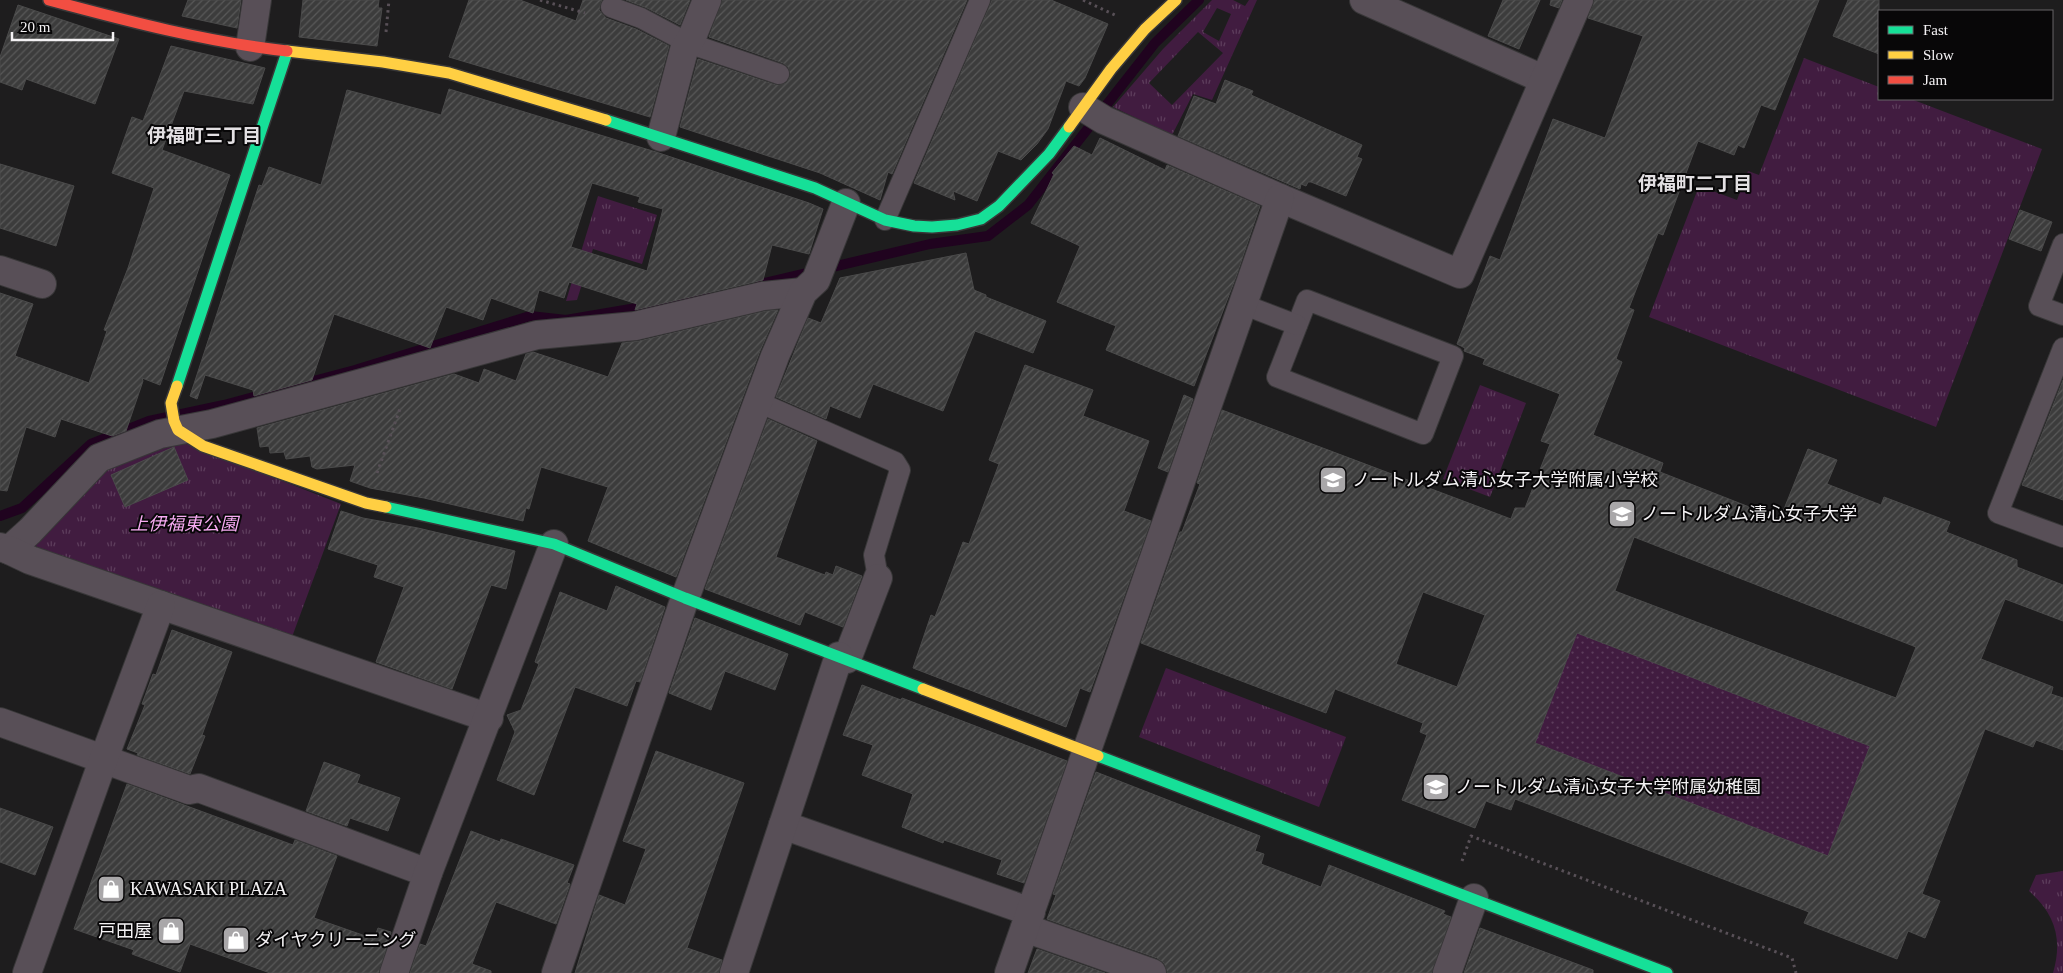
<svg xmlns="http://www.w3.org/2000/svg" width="2063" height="973" viewBox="0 0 2063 973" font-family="'Times New Roman','Noto Sans JP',serif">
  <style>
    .grass { fill: url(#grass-tufts); fill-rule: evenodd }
    .garden { fill: url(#garden-dots) }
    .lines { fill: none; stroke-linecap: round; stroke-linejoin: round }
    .stream { stroke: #20031f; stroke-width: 10 }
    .building { fill: url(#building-hatch); stroke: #4a4a4a; fill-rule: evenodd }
    .lane-casing { stroke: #383738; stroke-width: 22 }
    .street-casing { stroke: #383738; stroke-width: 30 }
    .fast-casing { stroke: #383738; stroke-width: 14 }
    .slow-casing { stroke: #383738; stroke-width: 14 }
    .jam-casing { stroke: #383738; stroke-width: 14 }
    .path { stroke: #585057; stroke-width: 3; stroke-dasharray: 2.5 4; stroke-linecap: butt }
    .lane { stroke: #584f57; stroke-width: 20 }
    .street { stroke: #584f57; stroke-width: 28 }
    .fast { stroke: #16e098; stroke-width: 11 }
    .slow { stroke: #ffcf43; stroke-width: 11 }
    .jam { stroke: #f24e42; stroke-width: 11 }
    .labels { text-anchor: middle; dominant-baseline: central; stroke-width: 4; stroke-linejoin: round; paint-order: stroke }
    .poi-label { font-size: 18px; fill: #f4f2f4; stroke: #080708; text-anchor: start }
    .park-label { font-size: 18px; font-style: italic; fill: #f7abf2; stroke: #080708 }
    .neighbourhood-label { font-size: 19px; font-weight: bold; fill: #e3e0e3; stroke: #080708 }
  </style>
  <defs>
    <pattern id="grass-tufts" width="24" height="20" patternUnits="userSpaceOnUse" patternTransform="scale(1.25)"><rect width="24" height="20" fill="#411c40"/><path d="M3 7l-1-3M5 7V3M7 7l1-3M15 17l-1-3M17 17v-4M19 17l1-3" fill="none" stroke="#5d3d5c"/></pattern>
    <pattern id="garden-dots" width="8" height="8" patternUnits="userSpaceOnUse" patternTransform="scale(1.25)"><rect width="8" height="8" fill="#411c40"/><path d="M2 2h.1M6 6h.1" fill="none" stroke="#5d3d5c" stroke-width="1.8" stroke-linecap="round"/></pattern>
    <pattern id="building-hatch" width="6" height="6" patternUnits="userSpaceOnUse" patternTransform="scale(1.25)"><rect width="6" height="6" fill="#3c3c3c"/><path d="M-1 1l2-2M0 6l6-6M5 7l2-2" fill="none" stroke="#595959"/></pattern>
  </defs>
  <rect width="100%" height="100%" fill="#1e1d1e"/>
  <g class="grass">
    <path d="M1212 0H1233L1245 6 1249 0H1257L1212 100 1193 94 1172 135 1113 107 1163 49ZM1217 8 1231 14 1219 41 1203 32ZM1198 32 1223 53 1172 105 1149 83Z"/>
    <path d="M1804 58 1879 87V99H1911L2042 149 1936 427 1649 317 1699 186 1737 200 1748 171 1759 175Z"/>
    <path d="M598 196 657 215 642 264 593 249 577 300 566 301Z"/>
    <path d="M1480 385 1526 403 1490 497 1443 479Z"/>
    <path d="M173 438 341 504 292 637 37 549 35 542 93 485 101 468Z"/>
    <path d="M1166 668 1346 737 1319 807 1139 737Z"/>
    <path d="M2063 871V973H2053C2063 939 2055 914 2029 891L2036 875Z"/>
  </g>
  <path class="garden" d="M1577 633 1870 746 1828 856 1535 743Z"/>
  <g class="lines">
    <g class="stream">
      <path d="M760 284 930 244 988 236 1028 205 1155 43 1199 0"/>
      <path d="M0 516 22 508 91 444 149 421 224 405 355 370 530 316 566 320 707 296"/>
    </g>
  </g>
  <g class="building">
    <path d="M188 0H241L237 28 182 16Z"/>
    <path d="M303 0H379L378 8H382L377 46 299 37Z"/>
    <path d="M469 0H520L576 21 583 0H602L599 10 606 18 636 29 669 46 650 117 449 57Z"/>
    <path d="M626 0H690L680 25 647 8Z"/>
    <path d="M722 0H967L892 174 888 172 880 200 820 173 680 127 698 59 776 85 786 83 790 77 788 67 783 63 709 37Z"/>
    <path d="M992 0H1051L1108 24 1085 78 1079 86 1066 81 1048 129 1037 144 1021 160 998 151 977 201 953 191 955 200 914 183Z"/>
    <path d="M1503 0H1540L1519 49 1488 36Z"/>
    <path d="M1551 0H1562L1559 8 1550 5Z"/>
    <path d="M1594 0H1819L1775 110 1761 105 1744 148 1738 145 1734 155 1698 141 1663 235 1658 233 1629 308 1634 310 1616 359 1622 362 1593 435 1663 463 1660 472 1780 519 1808 449 1837 460 1827 484 1881 505 1884 497 1950 522 1946 532 2017 560V567L2063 585V621L2005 599 1981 659 2053 687 2051 694 2063 698V750L2036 740 2033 747 1985 729 1922 894 1940 901 1925 938 1908 931 1897 959 1804 923 1809 912 1515 799 1511 810 1486 801 1475 828 1402 800 1427 735 1420 732 1423 723 1335 689 1326 713 1141 643 1180 532H1182L1200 484 1197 483 1222 410 1511 519 1515 508H1525L1550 444 1541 441 1560 394 1483 364 1485 359 1464 351 1465 348 1457 344 1490 256 1500 260 1553 119 1605 138 1643 36 1588 18ZM1634 537 1916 647 1896 698 1615 591ZM1423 592 1485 615 1457 687 1396 664ZM1577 633 1870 746 1828 856 1535 743Z"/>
    <path d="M1848 0H1879V54L1833 36Z"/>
    <path d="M18 5 119 39 95 104 26 79 22 90 0 82V57Z"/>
    <path d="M171 46 265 68 253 104 184 91 162 150 230 175 160 385 142 378 143 381 126 431 112 436 61 419 55 437 26 427 7 491 0 490V293L33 304 15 356 89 383 107 331 104 330 128 268 154 188 112 173 132 117 143 121Z"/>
    <path d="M1225 80 1253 91 1251 95 1362 145 1357 157 1362 159 1346 196 1311 182H1308L1306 186 1301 184 1300 189 1178 136 1194 96 1216 104Z"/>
    <path d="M449 89 656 152 809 203 823 209 809 254 772 245 763 280 635 310 637 304 569 282 564 298 539 290 533 313 491 298 483 320 446 307 430 348 334 314 312 380 254 396 253 390 205 375 197 399 190 396 259 185 262 186 269 167 321 185 347 90 441 115ZM592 183 640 197 638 202 663 209 647 271 571 247Z"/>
    <path d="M1100 138 1165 170 1167 165 1260 206 1236 277 1194 386 1106 350 1116 326 1057 302 1080 246 1031 223 1054 174 1052 173 1074 146 1092 155Z"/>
    <path d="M0 164 74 186 56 246 0 228Z"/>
    <path d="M2020 210 2052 222 2041 251 2009 239Z"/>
    <path d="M966 253 974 290 986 295V297L1046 321 1033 353 975 331 943 411 873 384 860 418 830 406 826 419 776 397 808 318 821 323 840 278Z"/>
    <path d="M778 310 760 351 676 577 588 541 608 487 541 467 529 509 526 508 523 521 424 498 370 488 350 481 355 465 317 469 312 467 310 456 286 459 284 452 270 453 269 446 260 447 257 428 454 374 479 383 484 369 516 381 526 354 533 352 608 377 622 343 639 341 766 311Z"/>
    <path d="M1025 365 1093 390 1083 416 1149 441 1124 511 1151 521 1090 692 1080 688 1066 727 913 668 931 615 935 617 963 542 969 544 999 464 989 460Z"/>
    <path d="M2063 380V500L2022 485Z"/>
    <path d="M1184 395 1193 399 1168 472 1158 468Z"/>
    <path d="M768 419 817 441 776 557 825 575 826 572 833 575 836 566 862 576 843 627 805 612 800 625 705 589Z"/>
    <path d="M174 447 188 480 125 507 111 475Z"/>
    <path d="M341 511 363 518 418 528 515 551 506 589 491 585 452 689 376 662 404 587 374 577 378 565 328 549Z"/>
    <path d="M616 586 665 607 640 682 636 681 627 706 575 687 534 795 497 780 515 732 507 715 521 710 539 664 535 662 560 592 607 611Z"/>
    <path d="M695 618 788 654 775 690 725 671 711 710 669 693Z"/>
    <path d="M172 630 232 652 202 735 205 736 190 774 137 755 138 753 127 749 145 705 142 704 153 674 156 675Z"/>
    <path d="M862 685 901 700 902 698 1067 761 1024 883 997 874 1002 860 944 840 943 843 902 827 913 794 862 775 873 745 843 735Z"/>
    <path d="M656 751 744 783 687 948 722 960 719 973H575L599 895 625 905 646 849 623 841Z"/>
    <path d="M324 762 360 775 357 783 400 798 388 831 350 818 347 826 306 811Z"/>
    <path d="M1096 772 1260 836 1255 851 1264 854 1261 864 1321 887 1329 865 1445 911 1443 914 1451 917 1432 973H1167L1164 963 1157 958 1047 919 1056 895 1053 894Z"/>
    <path d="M127 784 293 845 295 840 337 856 314 918 374 939 378 928 391 932 379 973H270L190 944 180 972 132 954 134 950 74 929Z"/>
    <path d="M0 808 53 827 35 875 0 862Z"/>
    <path d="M471 831 500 842 501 839 574 865 567 883 570 884 556 924 496 902 472 964 491 971V973H410L420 944 426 946Z"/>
    <path d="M1480 928 1593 970V973H1464Z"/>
    <path d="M1037 949 1105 973H1028Z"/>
  </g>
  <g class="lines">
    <g class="lane-casing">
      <g id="lane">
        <path d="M611 7 641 18 688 43 779 74"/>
        <path d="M885 220 980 0"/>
        <path d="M2063 244 2039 306 2063 315"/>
        <path d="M1307 300 1453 356 1423 434 1277 377Z"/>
        <path d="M1242 304 1297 325"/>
        <path d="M2063 348 1998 513 2063 537"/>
        <path d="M758 402 895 462 900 470 874 555 878 578"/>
      </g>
    </g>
    <g class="street-casing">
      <g id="street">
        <path d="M1364 0 1543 79"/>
        <path d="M250 47 257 0"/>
        <path d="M1083 107 1104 120 1280 198 1460 274 1579 0"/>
        <path d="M661 137 684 50 692 37 707 0"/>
        <path d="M0 270 42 284"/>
        <path d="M0 547 9 550 30 531 99 458 160 434 212 424 537 335 635 326 763 296 803 292"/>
        <path d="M9 550 30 560 489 718"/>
        <path d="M847 659 878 578"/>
        <path d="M0 722 189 790 199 788 428 873"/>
        <path d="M783 825 1031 912"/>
        <path d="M1025 928 1152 973"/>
        <path d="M27 973 104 758 161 605"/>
        <path d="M394 973 428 873 554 544"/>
        <path d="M556 973 685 598 775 356 803 292 816 280 846 203"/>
        <path d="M734 973 839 656"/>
        <path d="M1009 973 1280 198"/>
        <path d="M1447 973 1474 898"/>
      </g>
    </g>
    <g class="fast-casing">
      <g id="fast">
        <path d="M606 120 815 188 885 220 914 226 932 227 957 225 981 219 999 206 1049 154 1069 127"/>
        <path d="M177 386 287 52"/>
        <path d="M386 507 554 544 685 598 923 689"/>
        <path d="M1098 756 1667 973"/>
      </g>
    </g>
    <g class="slow-casing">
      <g id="slow">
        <path d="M287 51 383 62 449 73 606 120"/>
        <path d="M1069 127 1111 69 1145 29 1176 0"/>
        <path d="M177 386 171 403 174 421 178 430 203 446 366 503 386 507"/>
        <path d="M923 689 1098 756"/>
      </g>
    </g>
    <g class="jam-casing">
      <path id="jam" d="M49 0C127 21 207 42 287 51"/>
    </g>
    <g class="path">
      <path d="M540 0 585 13"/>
      <path d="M1083 0 1117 16"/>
      <path d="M386 32 389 0"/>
      <path d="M377 473 401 406"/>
      <path d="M1462 861 1471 836 1792 958 1796 973"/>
    </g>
    <use href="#lane" class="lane"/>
    <use href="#street" class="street"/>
    <use href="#fast" class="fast"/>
    <use href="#slow" class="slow"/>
    <use href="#jam" class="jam"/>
  </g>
  <defs>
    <g id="school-square" transform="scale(1.4375)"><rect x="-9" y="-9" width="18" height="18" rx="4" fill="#a9a7a9" stroke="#080708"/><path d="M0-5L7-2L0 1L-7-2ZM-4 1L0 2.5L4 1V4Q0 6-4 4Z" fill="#fff"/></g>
    <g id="university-square" transform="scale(1.4375)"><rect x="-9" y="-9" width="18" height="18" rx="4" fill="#a9a7a9" stroke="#080708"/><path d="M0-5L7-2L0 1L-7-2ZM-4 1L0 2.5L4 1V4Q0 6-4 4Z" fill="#fff"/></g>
    <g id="shop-square" transform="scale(1.4375)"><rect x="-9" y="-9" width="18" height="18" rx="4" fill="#a9a7a9" stroke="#080708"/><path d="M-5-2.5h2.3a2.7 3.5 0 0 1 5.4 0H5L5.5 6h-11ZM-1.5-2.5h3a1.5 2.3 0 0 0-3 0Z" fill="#fff"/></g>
  </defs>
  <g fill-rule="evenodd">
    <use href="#school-square" x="1333" y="480"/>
    <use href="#university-square" x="1622" y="514"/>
    <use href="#school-square" x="1436" y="787"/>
    <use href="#shop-square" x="111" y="889"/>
    <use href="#shop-square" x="171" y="931"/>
    <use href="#shop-square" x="236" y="940"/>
  </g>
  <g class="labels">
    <g class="poi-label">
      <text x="1352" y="480">ノートルダム清心女子大学附属小学校</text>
      <text x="1641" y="514">ノートルダム清心女子大学</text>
      <text x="1455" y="787">ノートルダム清心女子大学附属幼稚園</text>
      <text x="130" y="889">KAWASAKI PLAZA</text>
      <text x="152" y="931" text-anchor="end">戸田屋</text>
      <text x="255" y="940">ダイヤクリーニング</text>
    </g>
    <g class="park-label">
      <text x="184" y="524">上伊福東公園</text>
    </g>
    <g class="neighbourhood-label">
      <text x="204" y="135">伊福町三丁目</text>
      <text x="1695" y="183">伊福町二丁目</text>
    </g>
  </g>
  <rect x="1878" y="10" width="175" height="90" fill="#080708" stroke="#666566"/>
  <rect x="1888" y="26" width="25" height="8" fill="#16e098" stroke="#666566"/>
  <text x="1923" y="35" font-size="15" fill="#f4f2f4">Fast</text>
  <rect x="1888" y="51" width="25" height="8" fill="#ffcf43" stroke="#666566"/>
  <text x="1923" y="60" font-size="15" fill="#f4f2f4">Slow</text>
  <rect x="1888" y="76" width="25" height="8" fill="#f24e42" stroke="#666566"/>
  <text x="1923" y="85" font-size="15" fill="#f4f2f4">Jam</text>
  <path d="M12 32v8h101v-8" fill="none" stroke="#f4f2f4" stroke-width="2.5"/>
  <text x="20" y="32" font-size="15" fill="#f4f2f4" stroke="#080708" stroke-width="4" paint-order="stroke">20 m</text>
</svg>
